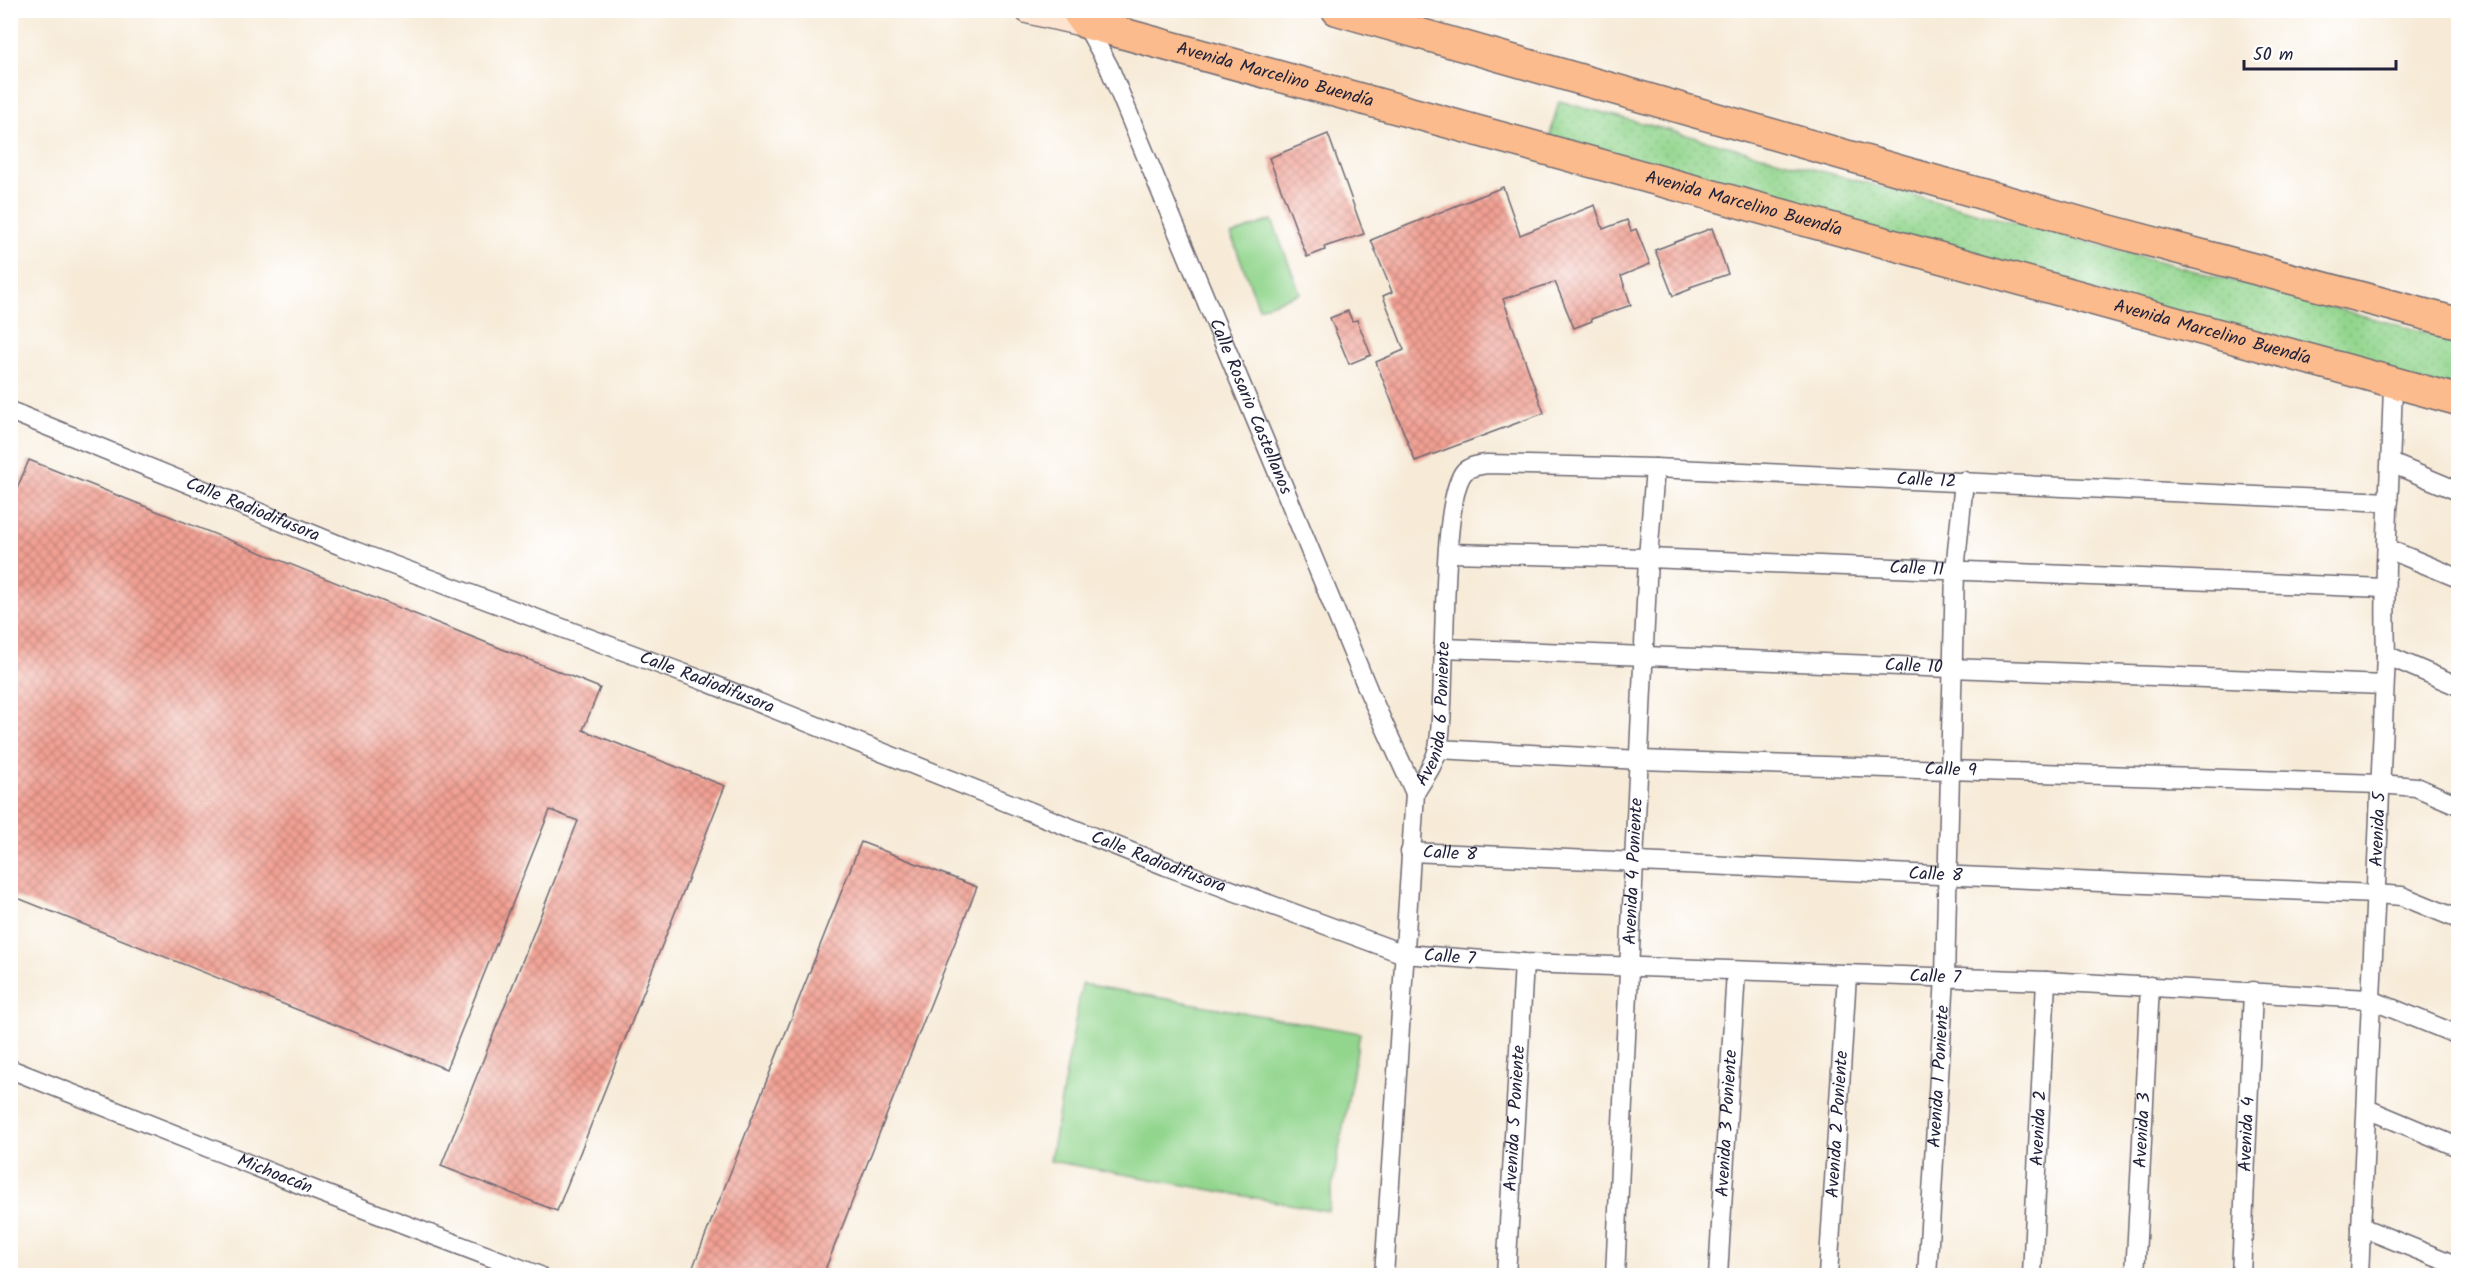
<svg xmlns="http://www.w3.org/2000/svg" width="2469" height="1286" viewBox="0 0 2469 1286" font-family="Kalam,sans-serif">
  <style>
    .park { fill: url(#park-dots); stroke: #5a7c64; stroke-width: 1.5 }
    .pitch { fill: #92d58d; stroke: #5a7c64; stroke-width: 1.5 }
    .building { fill: url(#building-cross-hatch) }
    .lines { fill: none; stroke-linecap: round; stroke-linejoin: round }
    .street-casing { stroke: #6d6872; stroke-width: 21 }
    .secondary-casing { stroke: #6d6872; stroke-width: 30 }
    .primary-casing { stroke: #6d6872; stroke-width: 33 }
    .street { stroke: #fff; stroke-width: 18 }
    .secondary { stroke: #fde4d1; stroke-width: 27 }
    .primary { stroke: #fbbb8c; stroke-width: 30 }
    .labels { text-anchor: middle; dominant-baseline: central; stroke-width: 6; stroke-linejoin: round; paint-order: stroke }
    .street-label { font-size: 18px; fill: #22223b; stroke: #fff }
  </style>
  <defs>
    <pattern id="park-dots" width="8" height="8" patternUnits="userSpaceOnUse" patternTransform="scale(1.5)"><rect width="8" height="8" fill="#92d58d"/><path d="M2 2h.1M6 6h.1" fill="none" stroke="#7eb77b" stroke-width="1.8" stroke-linecap="round"/></pattern>
    <pattern id="building-cross-hatch" width="8" height="8" patternUnits="userSpaceOnUse" patternTransform="scale(1.5)"><rect width="8" height="8" fill="#f2a093"/><path d="M0 0l8 8M0 8l8-8" fill="none" stroke="#c48279"/></pattern>
  </defs>
  <rect width="100%" height="100%" fill="#fff"/>
  <filter id="ink" filterUnits="userSpaceOnUse"><feTurbulence type="fractalNoise" baseFrequency=".0167" numOctaves="2"/><feDisplacementMap in="SourceGraphic" scale="12" xChannelSelector="R" yChannelSelector="G"/><feConvolveMatrix kernelMatrix="1 2 1 2 8 2 1 2 1" color-interpolation-filters="sRGB"/></filter>
  <filter id="wash" filterUnits="userSpaceOnUse"><feTurbulence type="fractalNoise" baseFrequency=".008" numOctaves="4" result="noise"/><feDisplacementMap in="SourceGraphic" scale="24" xChannelSelector="R" yChannelSelector="G"/><feGaussianBlur stdDeviation="1.35" result="paint"/><feColorMatrix in="noise" values="0 0 0 0 0 0 0 0 0 0 0 0 0 0 0 0 0 1.4 0 .05"/><feComposite in="paint" operator="in"/></filter>
  <g filter="url(#wash)">
    <rect width="100%" height="100%" fill="#f7ebd8"/>
    <path class="park" d="M1559 101 2458 341V393L1548 143Z"/>
    <g class="pitch">
      <path d="M1272 220 1300 293 1259 308 1231 235Z"/>
      <path d="M1082 984 1360 1033 1328 1211 1050 1161Z"/>
    </g>
    <g id="blocks">
      <g class="building">
        <path d="M1328 134 1364 234 1324 247 1325 250 1307 257 1269 158Z"/>
        <path d="M1503 187 1520 235 1595 205 1603 229 1627 220 1631 231 1636 229 1650 264 1621 276 1631 305 1591 319 1592 321 1574 328 1555 282 1503 299 1544 413 1415 461 1376 362 1404 350 1383 296 1392 292 1371 240Z"/>
        <path d="M1712 228 1728 274 1690 287 1691 289 1673 296 1655 250Z"/>
        <path d="M1348 311 1352 321 1357 320 1371 355 1349 364 1330 318Z"/>
        <path d="M29 460 600 688 583 730 725 786 557 1211 441 1166 578 821 550 810 446 1069 10 895V505Z"/>
        <path d="M861 842 977 887 823 1275H714L693 1267Z"/>
      </g>
    </g>
  </g>
  <g filter="url(#ink)">
    <use href="#blocks" fill-opacity="0" stroke="#6d6872" stroke-width="1.5"/>
    <g class="lines">
      <g class="street-casing">
        <g id="street">
          <path id="s1" d="M1085 23 1109 67 1369 692 1415 793"/>
          <path id="s2" d="M10 411 344 547 707 682 1166 866 1404 954 1524 963 2046 981 2369 999 2458 1035"/>
          <path d="M2391 463 2458 491"/>
          <path d="M2388 549 2458 578"/>
          <path id="s3" d="M1449 553 1648 558 2384 588"/>
          <path id="s4" d="M1443 648 2384 685"/>
          <path d="M2386 655 2458 686"/>
          <path id="s5" d="M1438 749 1640 760 2380 784 2416 787 2458 805"/>
          <path id="s6" d="M1410 852 2375 894 2402 896 2458 919"/>
          <path id="s7" d="M10 1069 317 1191 540 1276"/>
          <path d="M2367 1109 2458 1147"/>
          <path d="M2361 1227 2458 1266"/>
          <path id="s8" d="M1384 1276 1415 793C1423 779 1435 764 1438 748 1448 700 1438 498 1465 471 1471 466 1479 465 1487 464L1655 468 2389 502"/>
          <path id="s9" d="M1506 1276 1524 963"/>
          <path id="s10" d="M1615 1276 1648 558 1655 468"/>
          <path id="s11" d="M1718 1276 1736 971"/>
          <path id="s12" d="M1828 1276 1847 975"/>
          <path id="s13" d="M1927 1276 1945 977 1955 571 1964 481"/>
          <path id="s14" d="M2032 1276 2046 981"/>
          <path id="s15" d="M2135 1276 2150 986"/>
          <path id="s16" d="M2241 1276 2253 991"/>
          <path id="s17" d="M2359 1276 2386 655C2383 564 2391 473 2393 382"/>
        </g>
      </g>
      <g class="secondary-casing">
        <path id="secondary" d="M1029 10 1085 23"/>
      </g>
      <g class="primary-casing">
        <g id="primary">
          <path id="s18" d="M1076 10 1085 23 2458 400"/>
          <path d="M1337 10 2108 230 2458 323"/>
        </g>
      </g>
      <use href="#street" class="street"/>
      <use href="#secondary" class="secondary"/>
      <use href="#primary" class="primary"/>
    </g>
  </g>
  <g class="labels">
    <g class="street-label">
      <text stroke="none"><textPath href="#s18" startOffset="213">Avenida Marcelino Buendía</textPath></text>
      <text stroke="none"><textPath href="#s18" startOffset="699">Avenida Marcelino Buendía</textPath></text>
      <text stroke="none"><textPath href="#s18" startOffset="1185">Avenida Marcelino Buendía</textPath></text>
      <text stroke="none"><textPath href="#s1" startOffset="418">Calle Rosario Castellanos</textPath></text>
      <text stroke="none"><textPath href="#s8" startOffset="1278">Calle 12</textPath></text>
      <text stroke="none"><textPath href="#s2" startOffset="262">Calle Radiodifusora</textPath></text>
      <text stroke="none"><textPath href="#s3" startOffset="468">Calle 11</textPath></text>
      <text stroke="none"><textPath href="#s4" startOffset="471">Calle 10</textPath></text>
      <text stroke="none"><textPath href="#s2" startOffset="748">Calle Radiodifusora</textPath></text>
      <text stroke="none"><textPath href="#s8" startOffset="568">Avenida 6 Poniente</textPath></text>
      <text stroke="none"><textPath href="#s5" startOffset="513">Calle 9</textPath></text>
      <text stroke="none"><textPath href="#s17" startOffset="447">Avenida 5</textPath></text>
      <text stroke="none"><textPath href="#s6" startOffset="40">Calle 8</textPath></text>
      <text stroke="none"><textPath href="#s2" startOffset="1234">Calle Radiodifusora</textPath></text>
      <text stroke="none"><textPath href="#s10" startOffset="405">Avenida 4 Poniente</textPath></text>
      <text stroke="none"><textPath href="#s6" startOffset="526">Calle 8</textPath></text>
      <text stroke="none"><textPath href="#s2" startOffset="1542">Calle 7</textPath></text>
      <text stroke="none"><textPath href="#s2" startOffset="2028">Calle 7</textPath></text>
      <text stroke="none"><textPath href="#s13" startOffset="200">Avenida 1 Poniente</textPath></text>
      <text stroke="none"><textPath href="#s9" startOffset="158">Avenida 5 Poniente</textPath></text>
      <text stroke="none"><textPath href="#s11" startOffset="153">Avenida 3 Poniente</textPath></text>
      <text stroke="none"><textPath href="#s12" startOffset="152">Avenida 2 Poniente</textPath></text>
      <text stroke="none"><textPath href="#s14" startOffset="148">Avenida 2</textPath></text>
      <text stroke="none"><textPath href="#s15" startOffset="146">Avenida 3</textPath></text>
      <text stroke="none"><textPath href="#s16" startOffset="142">Avenida 4</textPath></text>
      <text stroke="none"><textPath href="#s7" startOffset="285">Michoacán</textPath></text>
    </g>
  </g>
  <rect width="2469" height="1286" fill="none" stroke="#fff" stroke-width="36"/>
  <path d="M2244 60v9h152v-9" fill="none" stroke="#22223b" stroke-width="3"/>
  <text x="2253" y="60" font-size="18" fill="#22223b" stroke="#ffffff" stroke-width="4.5" paint-order="stroke">50 m</text>
</svg>
